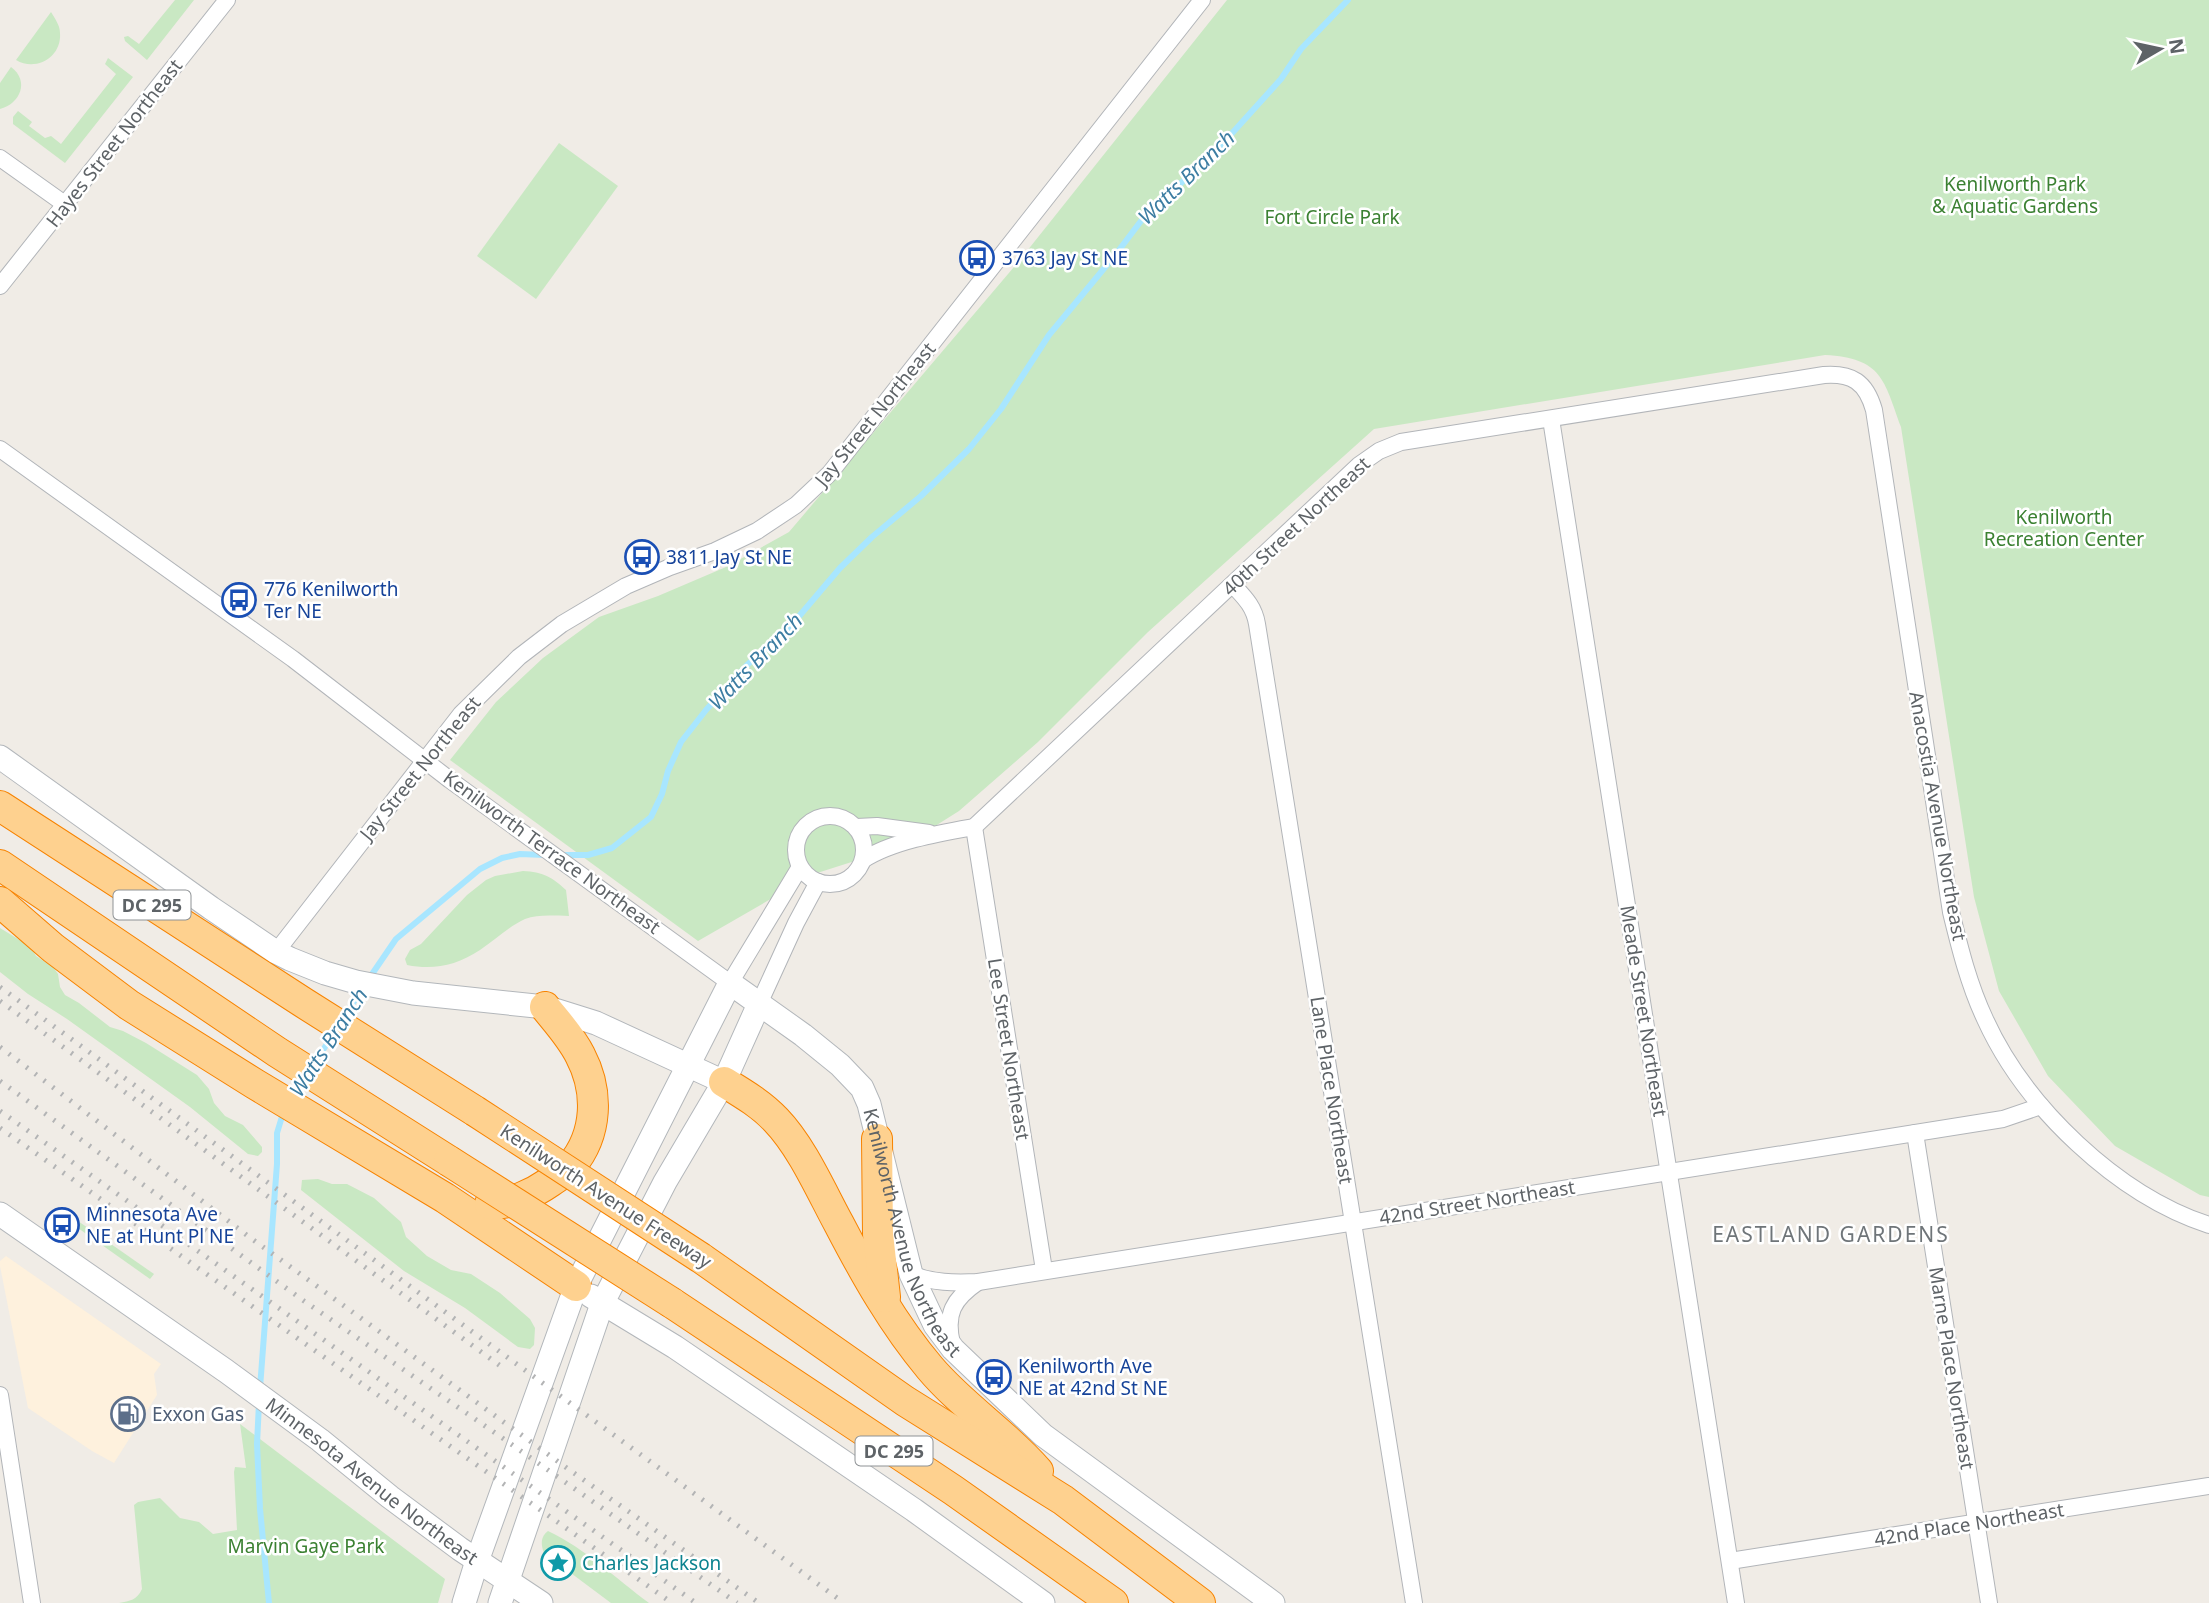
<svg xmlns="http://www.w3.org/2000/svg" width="2209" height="1603" viewBox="0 0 2209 1603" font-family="'Noto Sans',sans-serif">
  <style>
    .commercial { fill: #fef1dd }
    .green { fill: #c9e8c3 }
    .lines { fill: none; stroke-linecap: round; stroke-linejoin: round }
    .stream { stroke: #a8e6ff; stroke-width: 6 }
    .minor-casing { stroke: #b2b5b9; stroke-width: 18 }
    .secondary-casing { stroke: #b3b7bb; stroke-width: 25 }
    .motorway-casing { stroke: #f78300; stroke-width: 32 }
    .minor { stroke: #fff; stroke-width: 16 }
    .secondary { stroke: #fff; stroke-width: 23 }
    .motorway { stroke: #fed18f; stroke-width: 30 }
    .rail { stroke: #b3b4b5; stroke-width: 5; stroke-dasharray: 2 9; stroke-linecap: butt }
    .motorway-bridge-casing { stroke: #f78300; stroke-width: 32; stroke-linecap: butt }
    .motorway-bridge { stroke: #fed18f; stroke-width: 30 }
    .labels { text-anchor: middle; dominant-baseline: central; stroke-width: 5; stroke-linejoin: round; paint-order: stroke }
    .shield { fill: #fff; stroke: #8e9295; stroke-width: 2 }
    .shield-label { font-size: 18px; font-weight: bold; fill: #5e6367 }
    .street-label { font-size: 19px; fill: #5e6367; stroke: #fff }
    .park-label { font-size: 19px; fill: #3b8132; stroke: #fff }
    .transit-label { font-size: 19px; fill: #164399; stroke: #fff; text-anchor: start }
    .service-label { font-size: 19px; fill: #4e5e75; stroke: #fff; text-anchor: start }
    .culture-label { font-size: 19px; fill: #0d838f; stroke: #fff; text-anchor: start }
    .water-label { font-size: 21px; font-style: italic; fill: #3c7da2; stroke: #fff }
    .neighbourhood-label { font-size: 21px; letter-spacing: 2px; fill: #6f7579; stroke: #fff }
  </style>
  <rect width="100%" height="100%" fill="#f0ece6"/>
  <path class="commercial" d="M6 1256 161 1364 154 1374 157 1395 114 1463 92 1451 28 1408 0 1266V1261Z"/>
  <g class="green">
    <path d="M175 0H194L147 60 125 41 124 37 128 36 139 44Z"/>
    <path d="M1227 0H2209V1197L2200 1195 2115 1146 2048 1076 1999 991 1974 897 1901 427C1884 380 1882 358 1825 355L1374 429 1148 632 1038 742 959 811 905 845 814 874 698 941 450 760 496 702 543 658 599 617 658 596 726 567 789 532 1019 261Z"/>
    <path d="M51 12C55 19 60 25 60 33 62 57 36 72 16 60Z"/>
    <path d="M108 58 133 77 65 163 13 124V117L18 111 32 122 29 126 45 138 51 136 61 144 116 74 105 64Z"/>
    <path d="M11 67C30 81 20 104 0 109V83Z"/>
    <path d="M559 143 618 186 536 299 477 256Z"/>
    <path d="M523 871C543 872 552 877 566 890L569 916C555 916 538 914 525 919 508 927 495 940 480 950 456 966 433 970 407 965L405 959 410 950 421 944 467 895 486 880 495 876Z"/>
    <path d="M0 928 31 947 36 956 53 967 58 974 60 987 65 995 79 1003 110 1027 123 1031 146 1043 197 1075 209 1089 214 1103 225 1116 243 1125 262 1147V1152L258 1156 248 1154 190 1107 67 1019 28 994 0 972Z"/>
    <path d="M318 1179 332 1184H347L374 1198 401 1222 406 1237 427 1256 451 1270 471 1274 500 1293 530 1319 535 1328 534 1345 530 1349 518 1347 465 1308 404 1271 301 1190 302 1180Z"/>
    <path d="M65 1212 154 1274 150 1279 61 1216Z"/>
    <path d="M240 1424 445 1579 438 1603H119C130 1601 137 1600 142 1589L134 1505 138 1502 160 1498 180 1518 199 1522 213 1534 237 1530 234 1472 235 1467 246 1468Z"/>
    <path d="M548 1531C586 1549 615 1578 649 1603H611L544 1553C541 1545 540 1537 548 1531Z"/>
  </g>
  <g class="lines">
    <g class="stream">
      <path d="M559 855H588L612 848 651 817 662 794 668 771 681 742 706 710 748 664 784 634 840 568 872 537 921 496 969 449 1001 409 1049 335 1116 254 1144 217 1216 151 1281 79 1301 49 1348 0"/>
      <path d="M368 980 396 939 480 869 502 858 520 854 545 855"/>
      <path d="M343 1018 362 989"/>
      <path d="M313 1066 335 1031"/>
      <path d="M292 1098 305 1078"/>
      <path d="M260 1388 277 1164V1133L284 1110"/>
      <path d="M259 1403 257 1444 260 1509 269 1603"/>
    </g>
    <g class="minor-casing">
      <g id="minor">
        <path d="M0 158 66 205"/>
        <path d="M0 286 227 0"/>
        <path d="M1551 419 1736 1603"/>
        <path d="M0 449 293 659 450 780 730 983 800 867"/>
        <path d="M1233 585C1244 597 1254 606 1257 624L1414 1603"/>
        <circle cx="830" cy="850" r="34"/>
        <path d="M857 827 877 826 929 833"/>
        <path d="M974 827 1044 1270"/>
        <path d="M863 860C892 841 940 833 974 827L1359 465 1379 451 1401 442 1824 375C1852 373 1866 382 1874 410L1951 912C1960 949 1969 985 1985 1019 2025 1107 2117 1195 2209 1225"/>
        <path d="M276 952 461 714 519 657 562 624 626 586 670 567 715 551 757 531 796 505 830 473 1202 0"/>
        <path d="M759 1004 796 923 818 882"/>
        <path d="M1915 1133 1989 1603"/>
        <path d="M911 1274C933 1283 954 1283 978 1282L2003 1119 2041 1106"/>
        <path d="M952 1344C945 1314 953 1299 978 1282"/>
        <path d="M0 1395 32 1603"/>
        <path d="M1730 1561 2209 1486"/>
      </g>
    </g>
    <g class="secondary-casing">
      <g id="secondary">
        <path d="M0 757 211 908 276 952 290 959 325 973 356 982 413 993 545 1007 596 1023 724 1082"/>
        <path id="s1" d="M0 1214 226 1371 320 1440 390 1497 460 1549 541 1603"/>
        <path d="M591 1296 675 1347 914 1510 1043 1603"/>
        <path id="s2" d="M464 1603 477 1561 576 1286 730 983 803 1035 840 1065 862 1088 869 1104 911 1274 935 1325 953 1349 1043 1435 1273 1603"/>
        <path d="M500 1603 602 1304 665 1182 724 1082 759 1004"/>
      </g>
    </g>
    <g class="motorway-casing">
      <g id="motorway">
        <path d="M0 806 304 1003 475 1111"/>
        <path d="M0 865 277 1052 449 1161"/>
        <path d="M0 902 53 948 129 1005 255 1084 445 1198 576 1286"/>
        <path d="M724 1082C742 1093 761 1104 776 1120 802 1147 821 1191 839 1224 865 1274 893 1324 930 1368 962 1406 1005 1433 1038 1471"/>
        <path d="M877 1139 878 1234 885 1297"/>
        <path d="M490 1204C510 1205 534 1193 550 1182 557 1177 566 1172 571 1166 598 1134 599 1091 580 1055 571 1037 557 1022 545 1007"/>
        <path d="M701 1258 905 1401 1063 1500 1200 1603"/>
        <path d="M672 1303 953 1490 1113 1603"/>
      </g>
    </g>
    <use href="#minor" class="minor"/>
    <use href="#secondary" class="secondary"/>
    <use href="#motorway" class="motorway"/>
    <g class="rail">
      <path d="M0 987 844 1603"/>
      <path d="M0 1001 506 1370"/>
      <path d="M0 1047 248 1236 571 1471 759 1603"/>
      <path d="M0 1081 304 1301 501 1437 737 1603"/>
      <path d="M0 1111 696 1603"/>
      <path d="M0 1128 672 1603"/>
    </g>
    <g class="motorway-bridge-casing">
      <g id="motorway-bridge">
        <path d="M475 1111 701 1258"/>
        <path d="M449 1161 672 1303"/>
      </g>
    </g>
    <use href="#motorway-bridge" class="motorway-bridge"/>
  </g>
  <defs>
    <g id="bus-ring" transform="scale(1.75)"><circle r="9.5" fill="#fff" stroke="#1a4fb4" stroke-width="1.5"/><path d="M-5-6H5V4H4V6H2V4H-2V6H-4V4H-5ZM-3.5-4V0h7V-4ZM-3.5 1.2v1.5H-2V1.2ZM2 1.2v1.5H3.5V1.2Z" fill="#1a4fb4"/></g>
    <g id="fuel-ring" transform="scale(1.75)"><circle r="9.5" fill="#fff" stroke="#5c6f8a" stroke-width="1.5"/><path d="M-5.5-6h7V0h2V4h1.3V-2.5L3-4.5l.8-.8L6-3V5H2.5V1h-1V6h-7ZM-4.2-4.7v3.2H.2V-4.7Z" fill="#5c6f8a"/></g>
    <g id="sight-ring" transform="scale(1.75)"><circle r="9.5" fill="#fff" stroke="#0f9aa8" stroke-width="1.5"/><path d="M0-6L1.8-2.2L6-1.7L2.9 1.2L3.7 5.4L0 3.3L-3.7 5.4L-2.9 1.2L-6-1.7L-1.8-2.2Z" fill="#0f9aa8"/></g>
  </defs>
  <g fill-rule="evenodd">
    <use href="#bus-ring" x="977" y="258"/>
    <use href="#bus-ring" x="642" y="557"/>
    <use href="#bus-ring" x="239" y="600"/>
    <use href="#bus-ring" x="62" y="1225"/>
    <use href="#bus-ring" x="994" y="1377"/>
    <use href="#fuel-ring" x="128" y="1414"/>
    <use href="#sight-ring" x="558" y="1563"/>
  </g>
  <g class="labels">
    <g class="shield">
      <rect x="113.5" y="890.5" width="77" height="29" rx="5"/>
      <rect x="855.5" y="1436.5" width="77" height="29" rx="5"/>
    </g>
    <g class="shield-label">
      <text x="152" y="905">DC 295</text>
      <text x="894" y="1451">DC 295</text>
    </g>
    <g class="street-label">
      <text transform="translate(114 143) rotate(-52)">Hayes Street Northeast</text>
      <text transform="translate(875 414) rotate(-51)">Jay Street Northeast</text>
      <text transform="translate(1296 526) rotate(-43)">40th Street Northeast</text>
      <text transform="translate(420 768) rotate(-51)">Jay Street Northeast</text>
      <text transform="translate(1938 816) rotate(80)">Anacostia Avenue Northeast</text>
      <text transform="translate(552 852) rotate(36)">Kenilworth Terrace Northeast</text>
      <text transform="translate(1644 1011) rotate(81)">Meade Street Northeast</text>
      <text transform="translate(1009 1049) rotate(81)">Lee Street Northeast</text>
      <text transform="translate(1332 1090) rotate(81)">Lane Place Northeast</text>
      <text transform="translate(606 1196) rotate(33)">Kenilworth Avenue Freeway</text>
      <text transform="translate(1477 1202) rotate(-9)">42nd Street Northeast</text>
      <text stroke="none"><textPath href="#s2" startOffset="999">Kenilworth Avenue Northeast</textPath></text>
      <text transform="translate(1952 1368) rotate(81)">Marne Place Northeast</text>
      <text stroke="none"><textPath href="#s1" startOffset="458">Minnesota Avenue Northeast</textPath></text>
      <text transform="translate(1969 1524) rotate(-9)">42nd Place Northeast</text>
    </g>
    <g class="park-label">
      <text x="2015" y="184">Kenilworth Park<tspan x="2015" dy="22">&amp; Aquatic Gardens</tspan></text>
      <text x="1332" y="217">Fort Circle Park</text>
      <text x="2064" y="517">Kenilworth<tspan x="2064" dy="22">Recreation Center</tspan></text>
      <text x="306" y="1546">Marvin Gaye Park</text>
    </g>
    <g class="transit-label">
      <text x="1002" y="258">3763 Jay St NE</text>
      <text x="666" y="557">3811 Jay St NE</text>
      <text x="264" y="589">776 Kenilworth<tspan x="264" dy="22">Ter NE</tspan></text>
      <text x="86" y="1214">Minnesota Ave<tspan x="86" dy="22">NE at Hunt Pl NE</tspan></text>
      <text x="1018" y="1366">Kenilworth Ave<tspan x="1018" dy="22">NE at 42nd St NE</tspan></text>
    </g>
    <g class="service-label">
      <text x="152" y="1414">Exxon Gas</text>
    </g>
    <g class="culture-label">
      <text x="582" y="1563">Charles Jackson</text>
    </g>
    <g class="water-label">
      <text transform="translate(1186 177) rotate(-44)">Watts Branch</text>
      <text transform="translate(755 661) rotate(-46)">Watts Branch</text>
      <text transform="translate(328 1042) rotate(-57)">Watts Branch</text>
    </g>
    <g class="neighbourhood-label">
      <text x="1831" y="1234">EASTLAND GARDENS</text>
    </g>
  </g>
  <g transform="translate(2160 49) rotate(81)" stroke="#ffffff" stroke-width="5" paint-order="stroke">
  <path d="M0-5L12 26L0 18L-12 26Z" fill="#5e6367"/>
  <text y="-10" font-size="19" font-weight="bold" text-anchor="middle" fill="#5e6367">N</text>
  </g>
</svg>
